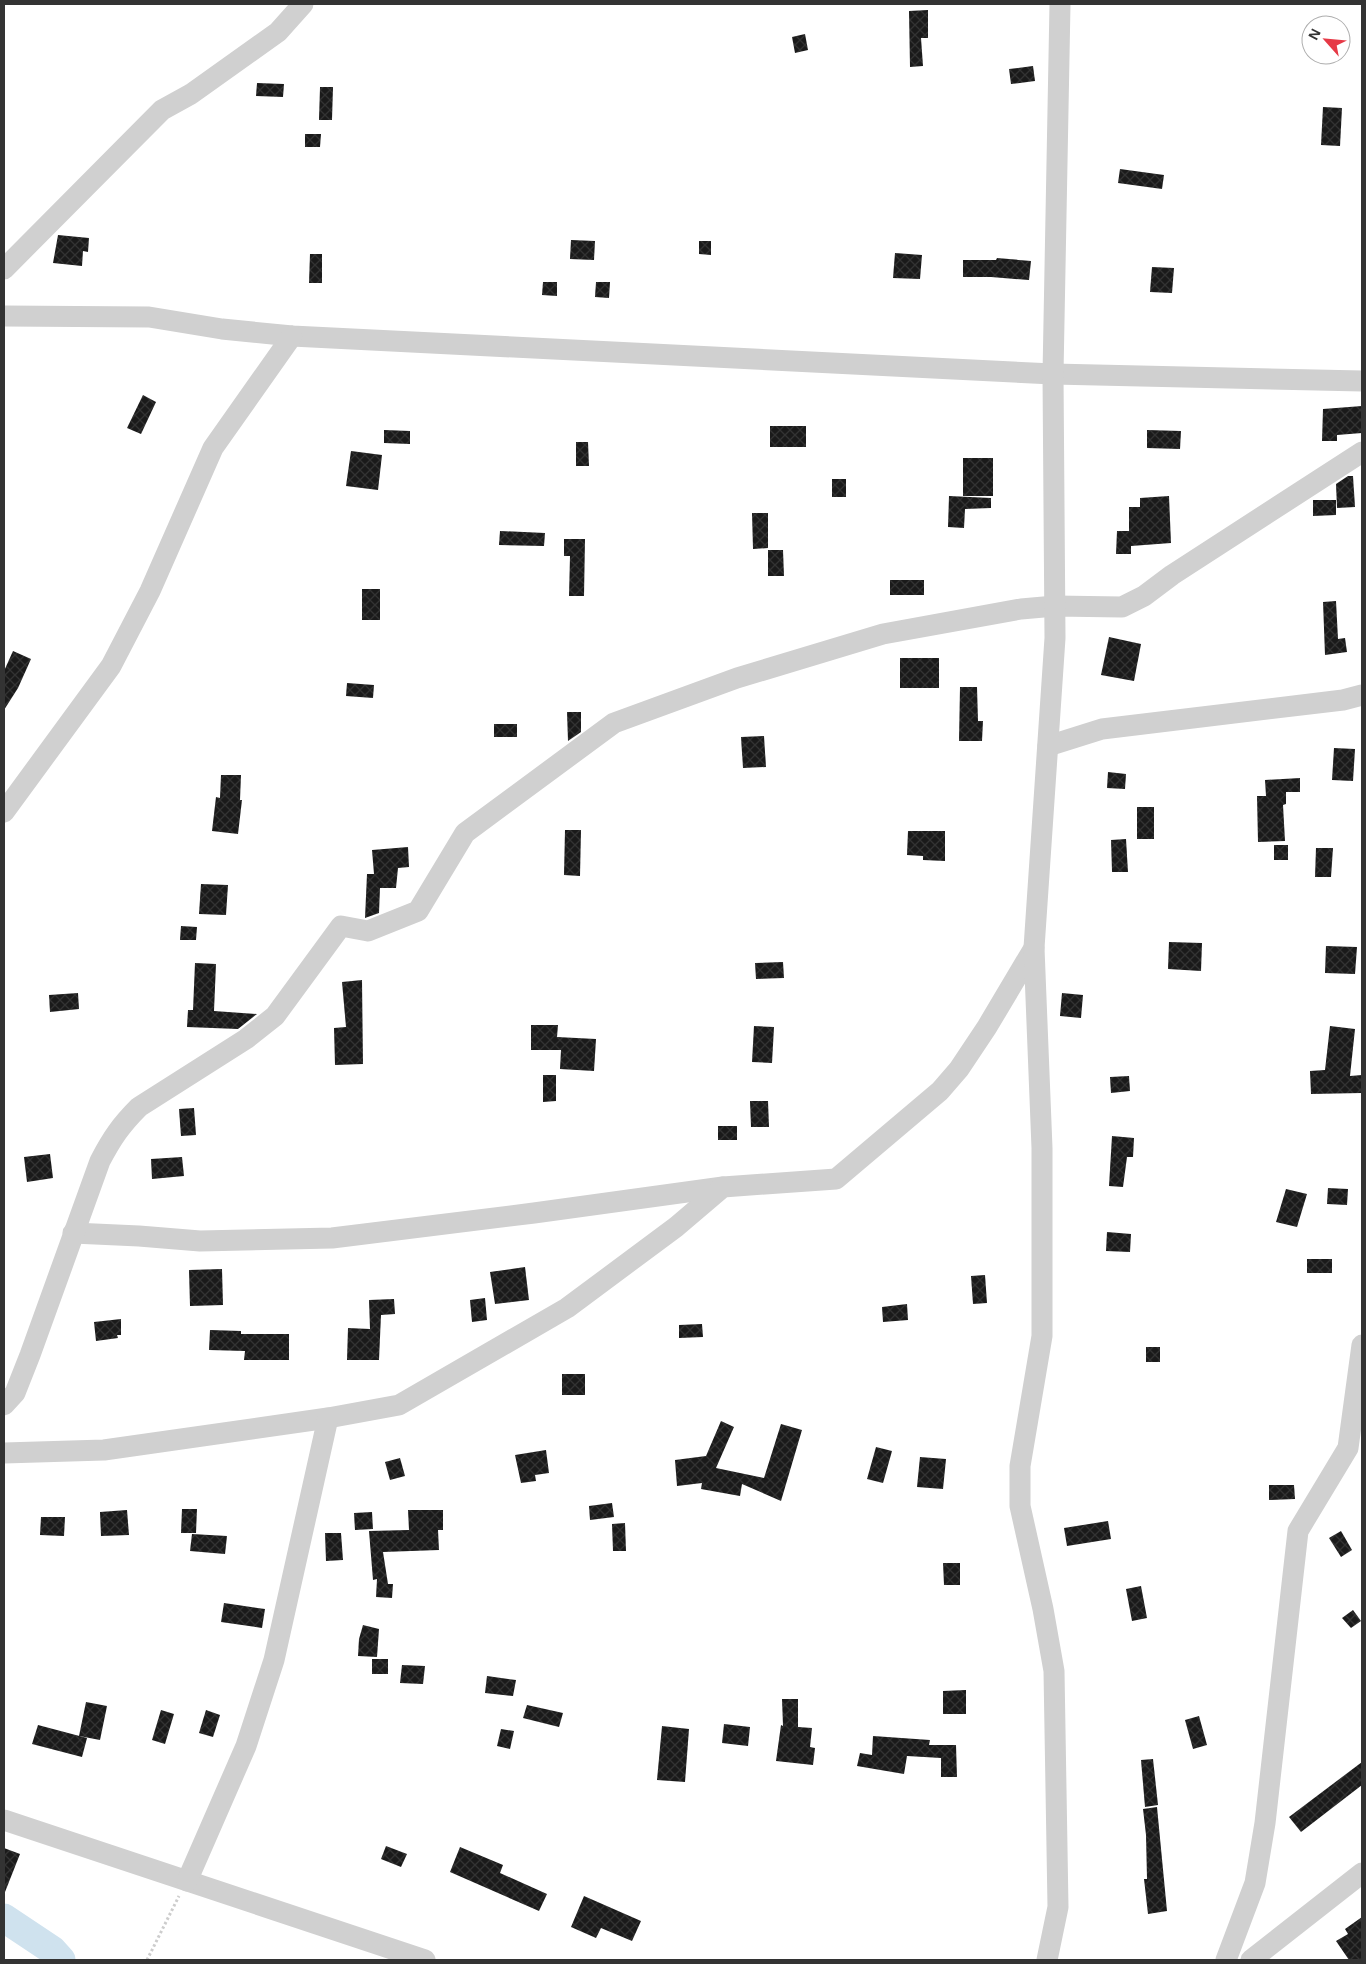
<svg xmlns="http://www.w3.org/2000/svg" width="1366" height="1964" viewBox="0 0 1366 1964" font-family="Helvetica,sans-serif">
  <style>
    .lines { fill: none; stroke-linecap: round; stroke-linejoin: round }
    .river { stroke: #cfe2ee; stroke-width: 29 }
    .building { fill: url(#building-cross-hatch) }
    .path { stroke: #cdcdcd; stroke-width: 3; stroke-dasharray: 2.5 2.5; stroke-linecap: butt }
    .minor { stroke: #d0d0d0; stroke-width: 21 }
  </style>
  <defs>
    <pattern id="building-cross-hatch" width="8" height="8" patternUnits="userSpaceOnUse" patternTransform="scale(1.25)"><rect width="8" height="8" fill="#1a1a1a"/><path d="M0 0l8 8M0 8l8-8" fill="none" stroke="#333"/></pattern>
  </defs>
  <rect width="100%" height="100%" fill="#fff"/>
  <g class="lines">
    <path class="river" d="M4 1918 52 1950 61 1960"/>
  </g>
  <g class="building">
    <path d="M928 10V38H921L923 66 910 67 909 11Z"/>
    <path d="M805 34 808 50 795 53 792 37Z"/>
    <path d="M1033 66 1035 81 1011 84 1009 69Z"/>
    <path d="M257 83 284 84 283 97 256 96Z"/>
    <path d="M320 87H333L332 120H319Z"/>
    <path d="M1323 107 1342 108 1340 146 1321 145Z"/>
    <path d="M305 134H321L320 147H305Z"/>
    <path d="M1120 169 1164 175 1162 189 1118 183Z"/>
    <path d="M58 235 89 238 88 252 83 251 82 266 53 263Z"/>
    <path d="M571 240 595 241 594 260 570 259Z"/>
    <path d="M699 241H711V255L699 254Z"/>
    <path d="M895 253 922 255 920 279 893 278Z"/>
    <path d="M310 254H322V283H309Z"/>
    <path d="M997 258 1031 261 1029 280 991 277H963V260H996Z"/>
    <path d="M1152 267 1174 268 1172 293 1150 292Z"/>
    <path d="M543 282H557V296L542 295Z"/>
    <path d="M596 282H610L609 298 595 297Z"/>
    <path d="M143 395 156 402 141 434 127 428Z"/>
    <path d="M1362 406V433L1337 435V441H1322L1323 409Z"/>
    <rect x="770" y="426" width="36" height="21"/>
    <path d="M384 430 410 431V444L384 443Z"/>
    <path d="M1147 430 1181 431 1180 449 1147 448Z"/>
    <path d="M576 442H588L589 466H576Z"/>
    <path d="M351 451 382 455 378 490 346 486Z"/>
    <rect x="963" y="458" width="30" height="38"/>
    <path d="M1348 476H1353L1355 507 1337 508 1336 484Z"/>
    <rect x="832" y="479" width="14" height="18"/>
    <path d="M949 496 991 498V508L965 509 964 528 948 527Z"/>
    <path d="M1169 496 1171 543 1131 546V554H1116L1117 531H1129V507H1140V498Z"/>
    <path d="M1313 500H1336V515L1313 516Z"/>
    <path d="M752 513H768V548L753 549Z"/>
    <path d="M500 531 545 533 544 546 499 545Z"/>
    <path d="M564 539H585L584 596H569L570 556H564Z"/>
    <path d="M768 550H783L784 576H768Z"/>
    <rect x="890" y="580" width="34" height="15"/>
    <rect x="362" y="589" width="18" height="31"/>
    <path d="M1336 601 1338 639 1345 638 1347 652 1325 655 1323 602Z"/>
    <path d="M1109 637 1141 644 1134 681 1101 675Z"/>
    <path d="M13 651 31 659 18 688 4 710V671Z"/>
    <rect x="900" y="658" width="39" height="30"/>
    <path d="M347 683 374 685 373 698 346 696Z"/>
    <path d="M960 687H977L978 721H983L982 741H959Z"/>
    <path d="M567 712H581V732L568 741Z"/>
    <rect x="494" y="724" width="23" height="13"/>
    <path d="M764 736 766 767 743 768 741 737Z"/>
    <path d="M1334 748 1355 749 1353 781 1332 780Z"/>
    <path d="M1108 772 1126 774 1125 789 1107 788Z"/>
    <path d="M221 775H241L240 800H242L238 834 212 831 216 797 220 798Z"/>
    <path d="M1300 778V792H1286V804L1283 805 1285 841 1258 842 1257 796H1266L1265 780Z"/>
    <rect x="1137" y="807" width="17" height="32"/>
    <path d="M565 830H581L580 876 564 875Z"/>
    <path d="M908 831H945V861L923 860V856L907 855Z"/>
    <path d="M1126 839 1128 872H1112L1111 840Z"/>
    <rect x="1274" y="845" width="14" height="15"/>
    <path d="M408 847 409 867 398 868 396 888H380L379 913 365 918 367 874H374L372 850Z"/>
    <path d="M1316 848H1333L1331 877H1315Z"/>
    <path d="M201 884 228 885 226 915 199 914Z"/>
    <path d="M181 926 197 927 196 940H180Z"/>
    <path d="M1169 942 1202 943 1201 971 1168 969Z"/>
    <path d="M1326 946 1357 947 1355 974 1325 973Z"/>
    <path d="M783 962 784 978 756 979 755 963Z"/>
    <path d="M195 963 216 964 214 1011 257 1014 238 1029 187 1027 188 1010H193Z"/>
    <path d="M362 980 363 1064 335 1065 334 1028 346 1027 342 982Z"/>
    <path d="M78 993 79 1009 50 1012 49 995Z"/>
    <path d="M1062 993 1083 995 1081 1018 1060 1016Z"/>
    <path d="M531 1025H558L557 1037 596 1039 594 1071 560 1069 561 1050H531Z"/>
    <path d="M754 1026 774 1027 772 1063 752 1062Z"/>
    <path d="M1330 1026 1355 1029 1350 1076 1362 1075V1093L1311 1094 1310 1071 1325 1070Z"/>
    <path d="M543 1075H556V1101L543 1102Z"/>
    <path d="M1129 1076 1130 1091 1111 1093 1110 1077Z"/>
    <path d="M750 1101H768L769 1127H751Z"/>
    <path d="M194 1108 196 1135 181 1136 179 1109Z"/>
    <rect x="718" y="1126" width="19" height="14"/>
    <path d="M1112 1136 1134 1138 1133 1157H1127L1123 1187 1109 1186Z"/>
    <path d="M50 1154 53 1178 27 1182 24 1157Z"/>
    <path d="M182 1157 184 1176 152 1179 151 1159Z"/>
    <path d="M1328 1188 1348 1189 1347 1205 1327 1204Z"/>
    <path d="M1286 1189 1307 1194 1297 1227 1276 1222Z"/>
    <path d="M1107 1232 1131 1234 1130 1252 1106 1251Z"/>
    <rect x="1307" y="1259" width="25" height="14"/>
    <path d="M525 1267 529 1300 495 1304 490 1272Z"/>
    <path d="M222 1269 223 1305 190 1306 189 1270Z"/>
    <path d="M985 1275 987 1303 973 1304 971 1276Z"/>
    <path d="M485 1298 487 1320 472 1322 470 1300Z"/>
    <path d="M394 1299 395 1314 381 1315 379 1360H347L348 1328 370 1329 369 1300Z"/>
    <path d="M907 1304 908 1320 883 1322 882 1307Z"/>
    <path d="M121 1319V1335H117L118 1338 96 1341 94 1322Z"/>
    <path d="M702 1324 703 1337 679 1338V1325Z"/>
    <path d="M210 1330 241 1331V1334H289V1360H244L245 1351 209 1350Z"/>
    <rect x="1146" y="1347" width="14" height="15"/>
    <rect x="562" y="1374" width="23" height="21"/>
    <path d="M721 1421 734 1427 716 1468 764 1478 781 1424 802 1430 781 1501 742 1484 740 1496 701 1489 702 1483 677 1486 675 1460 706 1456Z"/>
    <path d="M876 1447 892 1451 883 1483 867 1479Z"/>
    <path d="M546 1450 549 1473 535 1475 536 1481 521 1483 515 1455Z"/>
    <path d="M920 1457 946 1459 943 1489 917 1487Z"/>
    <path d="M400 1458 405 1476 390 1480 385 1462Z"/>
    <path d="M1269 1485H1294L1295 1499 1269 1500Z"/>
    <path d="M612 1503 614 1517 590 1520 589 1506Z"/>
    <path d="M182 1509H197L196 1533H181Z"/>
    <path d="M127 1510 129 1535 101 1536 100 1512Z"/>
    <path d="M408 1510H443V1530H438L439 1550 383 1552 388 1584H393L392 1598 376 1597 377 1579 373 1580 369 1531 409 1530Z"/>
    <path d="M372 1512 373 1529 355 1530 354 1513Z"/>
    <path d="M41 1517H65L64 1536 40 1535Z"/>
    <path d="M1108 1521 1111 1539 1067 1546 1064 1528Z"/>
    <path d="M625 1523 626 1551H613L612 1524Z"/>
    <path d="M1341 1531 1352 1550 1341 1557 1329 1538Z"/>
    <path d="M325 1533H341L343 1560 326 1561Z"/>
    <path d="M192 1534 227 1536 225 1554 190 1551Z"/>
    <path d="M943 1563H960V1585H944Z"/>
    <path d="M1141 1586 1147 1618 1132 1621 1126 1589Z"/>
    <path d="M224 1603 265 1609 262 1628 221 1622Z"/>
    <path d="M1353 1610 1361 1621 1351 1628 1342 1618Z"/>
    <path d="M363 1625 379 1629 377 1657 358 1656 359 1639Z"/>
    <rect x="372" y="1659" width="16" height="15"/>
    <path d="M402 1665 425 1666 423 1684 400 1683Z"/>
    <path d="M487 1676 516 1680 513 1696 485 1693Z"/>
    <path d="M966 1690V1714H943V1691Z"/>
    <path d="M782 1699H798V1727L812 1728 810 1747 815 1748 813 1765 776 1761 781 1725 783 1726Z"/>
    <path d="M86 1702 107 1706 100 1740 79 1736Z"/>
    <path d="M527 1705 563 1713 559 1727 523 1718Z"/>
    <path d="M161 1710 174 1714 165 1744 152 1740Z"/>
    <path d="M206 1710 220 1715 213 1737 199 1733Z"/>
    <path d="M1199 1716 1207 1745 1193 1749 1185 1720Z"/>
    <path d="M724 1724 750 1727 748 1746 722 1743Z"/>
    <path d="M38 1725 87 1738 82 1757 32 1744Z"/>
    <path d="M662 1726 689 1729 685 1782 657 1780Z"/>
    <path d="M501 1729 514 1731 510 1749 497 1746Z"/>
    <path d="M873 1736 930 1740 929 1745H956L957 1777H941V1758L907 1756 904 1774 857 1766 860 1753 872 1755Z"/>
    <path d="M1153 1759 1158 1805 1145 1807 1141 1760Z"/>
    <path d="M1362 1762V1785L1301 1832 1289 1817Z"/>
    <path d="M1157 1807 1167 1911 1148 1914 1144 1879H1147L1146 1835 1143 1809Z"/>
    <path d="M386 1846 407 1854 401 1867 381 1859Z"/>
    <path d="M460 1847 503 1865 500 1873 547 1894 539 1911 450 1872Z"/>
    <path d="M4 1848 20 1854 5 1892H4Z"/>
    <path d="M584 1896 641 1921 632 1941 601 1928 596 1938 571 1927Z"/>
    <path d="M1362 1917V1960H1349L1336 1941 1348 1934 1345 1929Z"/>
  </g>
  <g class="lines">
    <path class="path" d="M147 1960 179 1896"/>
    <g class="minor">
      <path d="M4 269 162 110 191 94 278 32 303 4"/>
      <path d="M4 316 149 317 222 329 292 336 1053 374 1362 381"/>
      <path d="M1048 746 1102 729 1343 700 1362 695"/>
      <path d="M4 812 111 666 150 591 213 448 292 336"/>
      <path d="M73 1233 139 1236 200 1241 332 1238 534 1213 723 1187"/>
      <path d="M4 1405 15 1393 30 1355 100 1161C112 1138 121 1125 139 1107L246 1039 275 1016 341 926 368 931 418 911 465 833 614 723 737 678 883 634 1021 609 1055 606 1122 607 1144 596 1172 575 1362 452"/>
      <path d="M4 1453 104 1450 328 1418 399 1405 567 1308 676 1227 723 1187 836 1179 940 1091 959 1069 987 1027 1034 948"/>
      <path d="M4 1820 425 1960"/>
      <path d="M187 1881 246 1746 274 1660 328 1418"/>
      <path d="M1047 1960 1058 1907 1054 1671 1043 1609 1020 1506V1466L1042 1336V1148L1034 948 1055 638 1053 374 1060 4"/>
      <path d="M1226 1960 1255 1883 1265 1823 1298 1531 1348 1448 1362 1345"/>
      <path d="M1251 1960 1362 1873"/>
    </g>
  </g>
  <rect width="1366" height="1964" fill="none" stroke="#333333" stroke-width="10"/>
  <g transform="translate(1326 40) rotate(297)"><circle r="24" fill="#ffffff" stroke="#adadad"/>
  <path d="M0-4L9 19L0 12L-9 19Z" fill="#e63946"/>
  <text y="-8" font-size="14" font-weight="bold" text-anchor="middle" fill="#333333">N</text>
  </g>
</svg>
